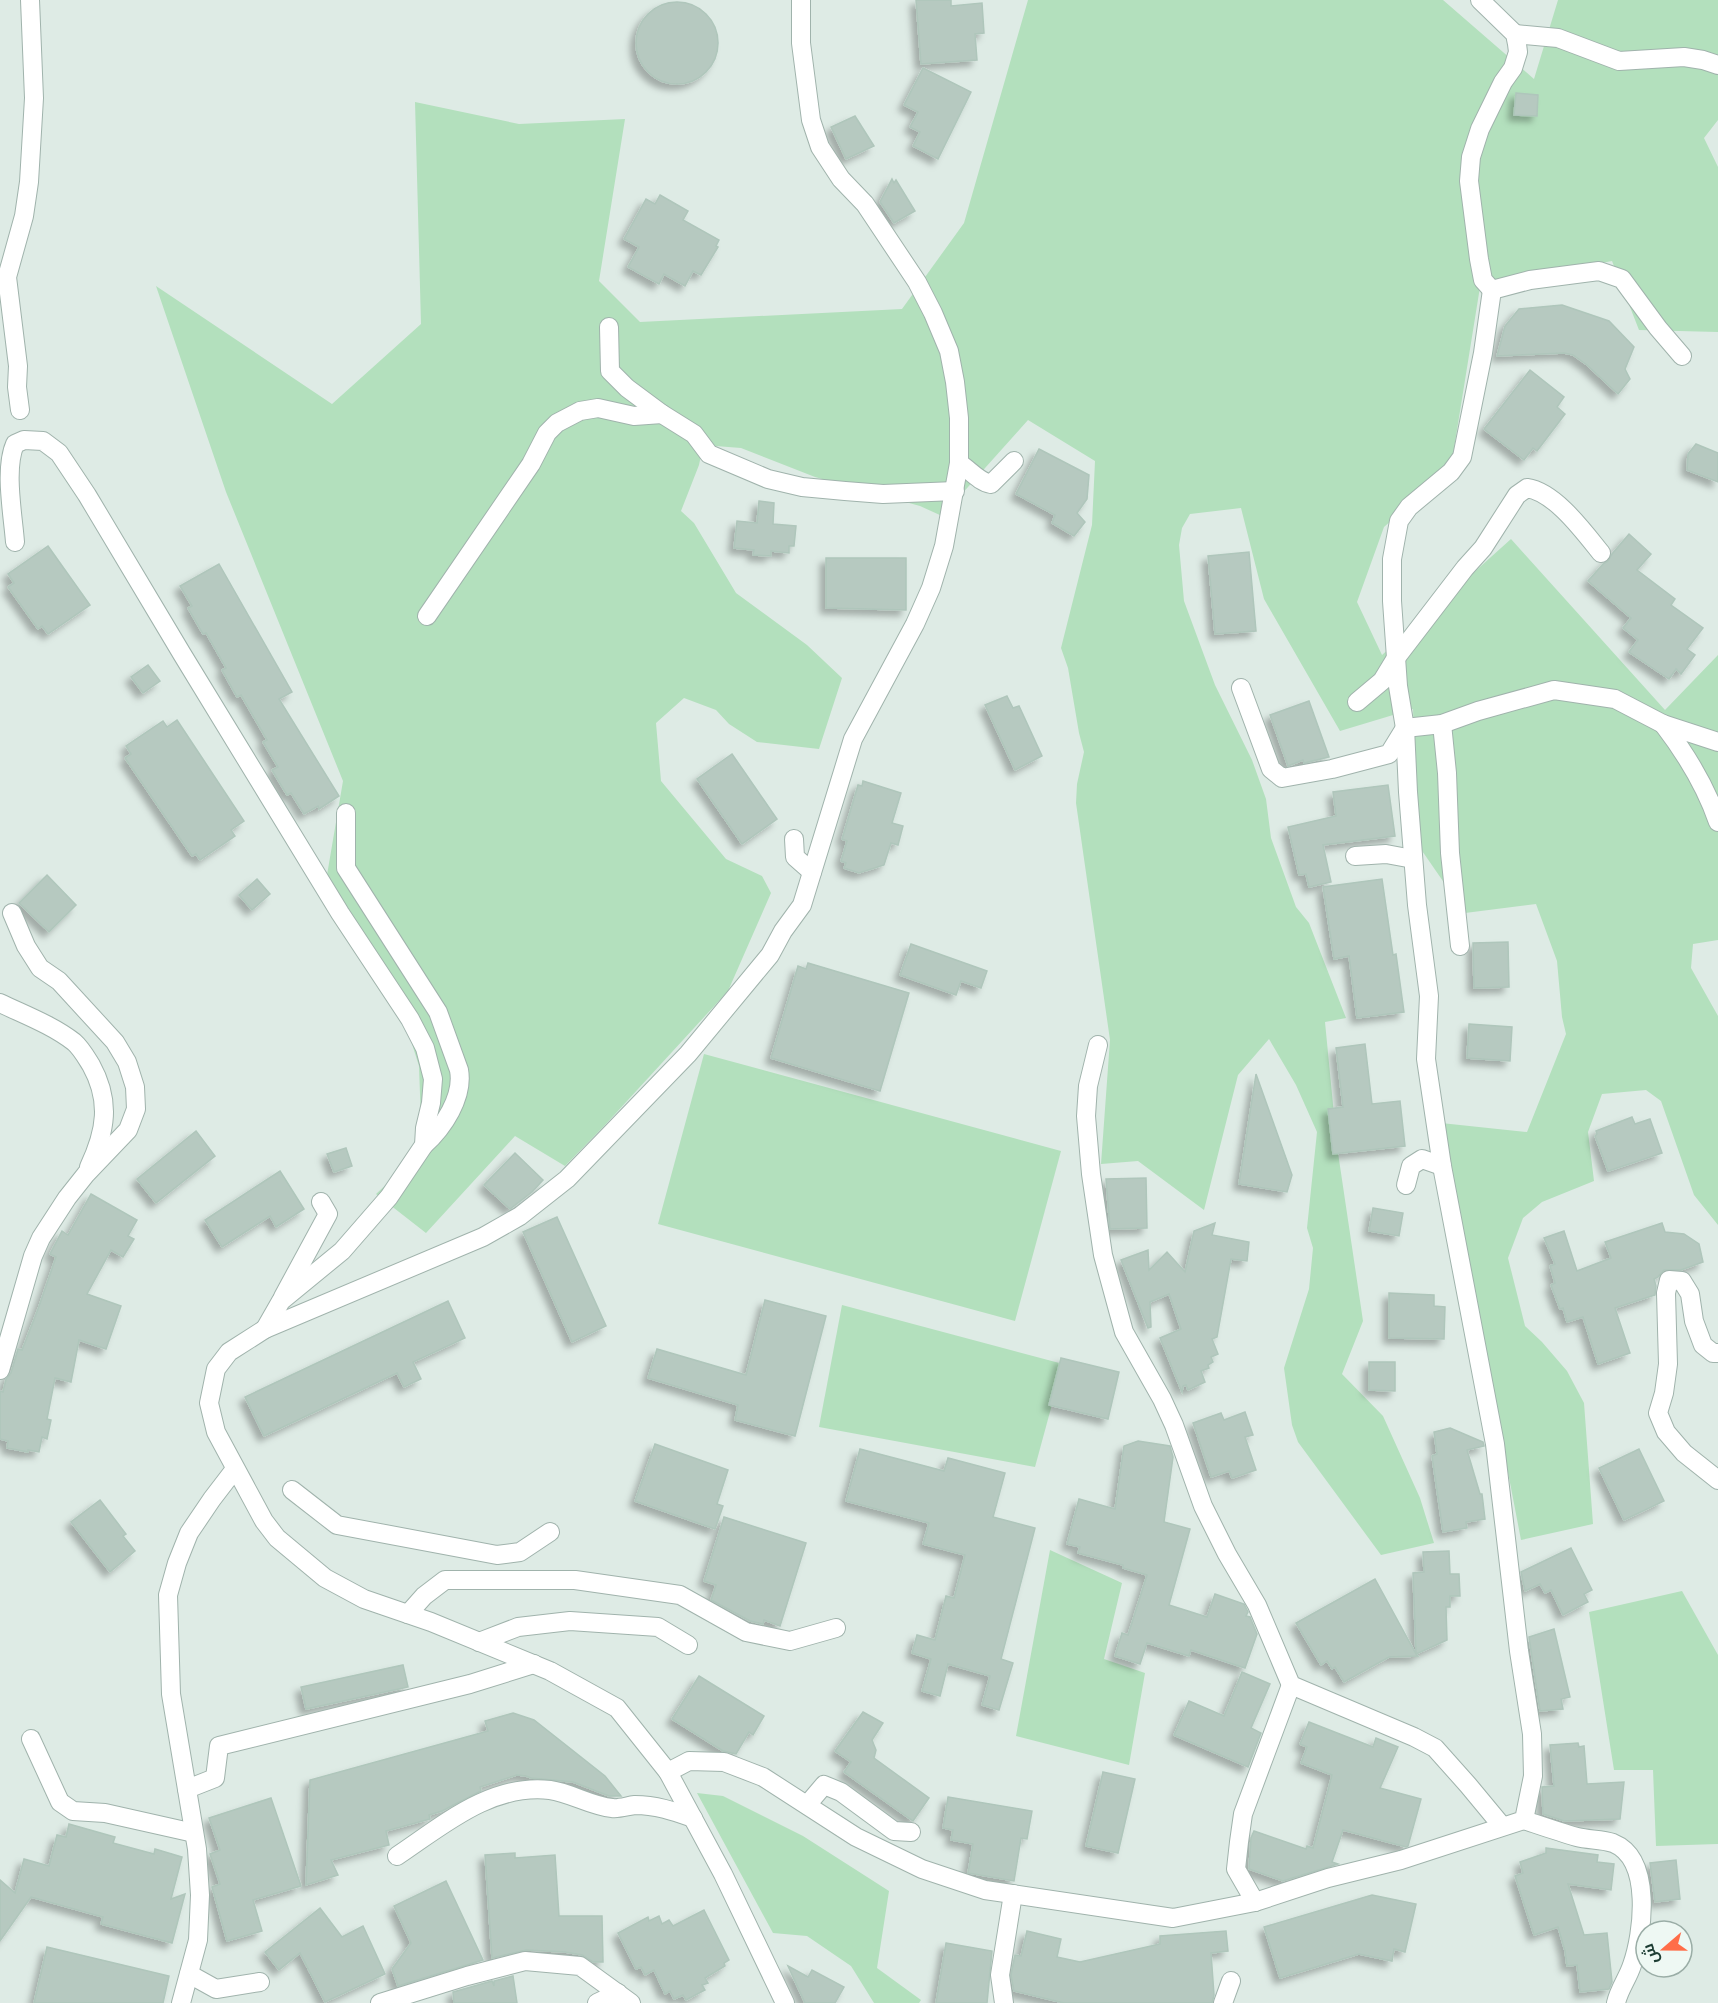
<svg xmlns="http://www.w3.org/2000/svg" width="1718" height="2003" viewBox="0 0 1718 2003" font-family="Commissioner,Cairo,sans-serif">
  <style>
    .green { fill: #b3e0bd }
    .building { fill: #b6c9c0; stroke: #afc6bb; stroke-width: 1.5; filter: url(#shadow) }
    .lines { fill: none; stroke-linecap: round; stroke-linejoin: round }
    .minor-casing { stroke: #a0b3ac; stroke-width: 20 }
    .minor { stroke: #fff; stroke-width: 18 }
  </style>
  <defs>
    <filter id="shadow"><feDropShadow dx="-5.5" dy="5.5" stdDeviation="3" flood-color="#0004"/></filter>
  </defs>
  <rect width="100%" height="100%" fill="#deebe5"/>
  <g class="green">
    <path d="M1028 0H1443L1534 79 1558 0H1718V120L1704 138 1718 167V332L1639 330 1612 261 1480 287 1451 467 1384 527 1357 602 1382 655 1511 539 1665 710 1718 655V940L1693 944 1691 968 1718 1016V1225L1694 1195 1661 1101 1646 1090 1602 1094 1588 1132 1594 1181 1542 1202 1523 1218 1508 1258 1525 1326 1542 1342 1567 1371 1584 1403 1593 1524 1521 1540 1441 1123 1527 1132 1566 1034 1562 1017 1557 961 1536 904 1465 913 1418 845 1413 709 1340 731 1264 599 1241 508 1190 514 1182 528 1179 545 1184 601 1215 685 1252 760 1266 799 1271 838 1296 907 1309 923 1346 1018 1325 1022 1337 1146 1363 1321 1342 1374 1383 1416 1420 1498 1434 1543 1381 1555 1298 1442 1292 1425 1284 1368 1309 1289 1313 1248 1307 1228 1317 1132 1296 1085 1269 1039 1238 1075 1204 1210 1138 1161 1101 1164 1110 1040 1076 803 1077 784 1084 752 1079 733 1068 668 1061 648 1092 525 1095 461 1028 420 942 516 920 506 815 477 741 448 703 445 699 465 681 511 694 523 736 593 807 645 842 678 819 749 757 742 729 724 716 710 684 698 656 723 661 781 726 859 762 876 771 893 728 991 605 1125 565 1166 515 1136 426 1233 376 1194 422 1151 419 1066 393 984 327 875 343 781 226 492 156 286 332 404 421 324 415 102 519 124 625 119 599 281 640 322 902 309 964 223Z"/>
    <path d="M704 1054 1061 1151 1015 1321 658 1224Z"/>
    <path d="M842 1305 1063 1364 1035 1467 819 1427Z"/>
    <path d="M1050 1550 1122 1583 1104 1659 1145 1673 1129 1765 1016 1736Z"/>
    <path d="M1682 1591 1718 1655V1844L1656 1846 1653 1770H1614L1589 1612Z"/>
    <path d="M697 1793 723 1796 803 1836 889 1891 877 1968 921 2000 919 2003H874L851 1966 807 1936 773 1933Z"/>
  </g>
  <g class="building">
    <path d="M916 0H951V6L982 3 984 33 975 34 977 60 921 64Z"/>
    <circle cx="677" cy="43" r="41"/>
    <path d="M923 68 971 92 938 159 913 146 920 132 910 127 918 112 904 105Z"/>
    <path d="M1516 93 1538 95 1537 116 1514 115Z"/>
    <path d="M855 116 874 146 846 159 831 127Z"/>
    <path d="M892 179 894 183 896 180 915 211 894 223 880 202Z"/>
    <path d="M660 195 688 211 683 220 719 240 716 246 718 247 701 275 693 271 685 286 664 274 659 284 628 267 639 247 624 239 646 199 655 204Z"/>
    <path d="M1562 305 1609 321 1634 347 1625 369 1630 379 1618 394 1587 365 1573 355 1564 353 1497 356 1505 326 1519 309Z"/>
    <path d="M1530 370 1564 397 1557 407 1565 414 1537 451 1533 448 1524 460 1484 429Z"/>
    <path d="M1696 444 1718 453V482L1687 470 1688 454Z"/>
    <path d="M1039 449 1089 475 1087 499 1077 513 1085 522 1074 536 1052 523 1055 515 1016 494Z"/>
    <path d="M759 501 774 503 773 524 796 526 794 546H789V553L771 551V556L753 555 754 550 734 548 737 521 757 523Z"/>
    <path d="M1629 534 1651 554 1637 570 1675 599 1671 605 1703 628 1687 649 1695 655 1681 674 1676 669 1669 679 1629 652 1638 640 1623 628 1631 618 1588 581 1603 564 1608 561 1612 554Z"/>
    <path d="M48 546 90 605 48 634 42 626 38 629 8 587 14 583 8 574Z"/>
    <path d="M1249 552 1256 631 1215 634 1208 556Z"/>
    <path d="M826 558H906V610L826 608Z"/>
    <path d="M219 564 292 692 279 699 339 796 319 809 318 806 304 814 291 793 287 795 272 770 278 767 263 742 267 740 241 695 237 697 222 670 226 668 206 633 203 634 188 608 192 606 180 586Z"/>
    <path d="M148 665 160 681 143 693 131 677Z"/>
    <path d="M1007 696 1013 708 1019 706 1042 756 1015 770 985 705Z"/>
    <path d="M1309 701 1329 757 1304 763 1303 760 1288 766 1270 715Z"/>
    <path d="M177 720 244 821 231 830 235 836 200 860 196 854 192 856 125 758 131 754 126 746 163 721 167 727Z"/>
    <path d="M732 754 777 819 742 844 697 779Z"/>
    <path d="M863 781 901 793 892 823 903 826 898 845 891 843 884 865 859 873 844 868 846 863 841 861 847 841 842 839 858 785 862 786Z"/>
    <path d="M1388 785 1395 836 1323 845 1331 882 1309 887 1306 874 1299 875 1288 827 1336 816 1333 792Z"/>
    <path d="M47 875 76 905 49 932 19 903Z"/>
    <path d="M257 879 270 894 252 910 239 895Z"/>
    <path d="M1382 879 1393 955 1396 954 1404 1012 1357 1018 1349 956 1334 959 1323 887Z"/>
    <path d="M1508 942 1509 987 1474 988 1473 943Z"/>
    <path d="M911 944 987 971 981 988 961 981 956 995 900 975Z"/>
    <path d="M808 963 909 993 880 1091 771 1058 798 966 806 969Z"/>
    <path d="M1469 1024 1512 1027 1510 1061 1467 1058Z"/>
    <path d="M1365 1044 1372 1104 1400 1101 1405 1146 1333 1154 1328 1109 1343 1107 1336 1048Z"/>
    <path d="M1256 1074 1292 1175 1287 1192 1239 1184Z"/>
    <path d="M1632 1117 1635 1124 1650 1119 1662 1153 1608 1171 1595 1136 1597 1134 1596 1131Z"/>
    <path d="M196 1131 215 1156 156 1203 137 1179Z"/>
    <path d="M346 1148 352 1166 334 1172 327 1154Z"/>
    <path d="M515 1153 543 1180 532 1192 510 1209 484 1185Z"/>
    <path d="M280 1171 304 1209 276 1227 270 1216 222 1247 205 1220Z"/>
    <path d="M1146 1178 1147 1228 1110 1229 1106 1179Z"/>
    <path d="M91 1194 137 1220 128 1236 134 1239 123 1257 111 1250 87 1294 121 1306 106 1349 79 1340 71 1382 55 1378 47 1419 51 1420 47 1439 42 1437 39 1452 28 1450V1452L7 1448 8 1441 0 1439V1391L3 1392 6 1379 11 1373 18 1349 22 1350 38 1309 56 1257 50 1254 62 1231 68 1235Z"/>
    <path d="M1373 1208 1403 1213 1399 1236 1369 1231Z"/>
    <path d="M557 1217 606 1326 572 1342 523 1232Z"/>
    <path d="M1215 1223 1212 1235 1249 1242 1247 1261 1231 1259 1217 1337 1212 1339 1218 1354 1211 1357 1213 1362 1208 1365 1209 1368 1201 1371 1205 1382 1188 1390 1186 1385 1183 1386 1182 1392 1160 1338 1181 1329 1169 1294 1150 1302 1151 1327 1148 1328 1121 1260 1148 1250 1149 1270 1167 1252 1185 1272 1194 1231Z"/>
    <path d="M1662 1223 1665 1232 1684 1234 1699 1244 1703 1262 1681 1270H1664L1658 1277 1654 1279 1656 1286 1655 1295 1615 1308 1630 1353 1598 1364 1583 1317 1567 1322 1563 1308 1560 1309 1551 1285 1555 1283 1550 1266 1555 1264 1544 1238 1564 1231 1577 1271 1611 1258 1605 1242Z"/>
    <path d="M1389 1293 1434 1295V1306L1445 1307 1444 1339 1389 1338Z"/>
    <path d="M765 1300 826 1316 795 1436 735 1420 738 1405 648 1378 657 1349 746 1375Z"/>
    <path d="M448 1301 465 1338 413 1362 421 1379 404 1387 397 1373 264 1436 245 1397Z"/>
    <path d="M1061 1358 1119 1372 1108 1419 1049 1405Z"/>
    <path d="M1369 1362H1395V1391L1369 1390Z"/>
    <path d="M1245 1412 1253 1435 1245 1437 1256 1470 1232 1478 1229 1471 1211 1477 1193 1423 1221 1413 1224 1420Z"/>
    <path d="M1450 1428 1483 1442 1484 1446 1467 1450 1480 1494H1482L1485 1519 1466 1522 1467 1528 1443 1532 1432 1456 1437 1454 1434 1432Z"/>
    <path d="M1138 1441 1170 1446 1173 1457 1164 1522 1190 1529 1169 1605 1207 1617 1215 1594 1244 1604 1248 1612 1246 1616 1250 1617 1257 1634 1245 1668 1191 1650 1189 1656 1147 1643 1140 1664 1115 1656 1122 1633 1128 1635 1147 1575 1123 1568V1565L1078 1553 1080 1547 1067 1544 1079 1499 1115 1509 1124 1446Z"/>
    <path d="M655 1444 728 1470 717 1504 723 1506 715 1529 635 1501Z"/>
    <path d="M860 1449 944 1471 948 1458 1005 1473 993 1517 1035 1528 1001 1659 1013 1663 999 1710 982 1705 990 1676 948 1664 940 1696 922 1691 931 1659 912 1653 917 1635 935 1640 946 1596 954 1598 965 1555 923 1544 929 1523 846 1501Z"/>
    <path d="M1639 1449 1664 1501 1624 1520 1599 1468Z"/>
    <path d="M100 1500 126 1534 123 1536 135 1551 110 1572 71 1522Z"/>
    <path d="M724 1517 806 1543 780 1626 764 1620 763 1624 750 1621 711 1600 716 1585 704 1581Z"/>
    <path d="M1571 1548 1592 1590 1584 1594 1588 1602 1563 1615 1551 1590 1545 1593 1540 1584 1525 1591 1521 1572Z"/>
    <path d="M1449 1551 1450 1574H1459L1460 1596H1450V1607H1446L1447 1640 1416 1654 1418 1656 1389 1657 1344 1682 1335 1667 1332 1669 1327 1661 1321 1665 1296 1623 1375 1579 1416 1654 1413 1573 1424 1572 1423 1552Z"/>
    <path d="M1554 1629 1570 1697 1561 1699 1563 1709 1540 1711 1529 1637Z"/>
    <path d="M403 1665 408 1687 306 1709 301 1687Z"/>
    <path d="M1242 1672 1270 1684 1251 1728 1261 1733 1248 1767 1174 1735 1189 1701 1224 1716Z"/>
    <path d="M699 1676 764 1716 753 1735 749 1732 736 1754 723 1751 672 1719Z"/>
    <path d="M863 1712 883 1723 872 1740 876 1750 874 1758 929 1798 913 1821 844 1772 851 1762 835 1751Z"/>
    <path d="M513 1713 534 1720 605 1776 621 1796H609L573 1782 531 1778 526 1776 517 1775 480 1787 481 1791 442 1811 429 1815 430 1819 386 1831 389 1845 331 1860 338 1875 306 1885 310 1780 488 1731 485 1721Z"/>
    <path d="M1309 1722 1373 1747 1376 1738 1398 1747 1380 1788 1421 1799 1408 1846 1406 1847 1343 1830 1332 1862 1338 1864 1283 1881 1249 1869 1251 1838 1254 1831 1306 1849 1307 1846 1313 1848 1332 1775 1301 1763 1307 1747 1300 1744Z"/>
    <path d="M1578 1743 1579 1747 1584 1746 1587 1784 1624 1782 1620 1819 1564 1821 1543 1814 1542 1787 1554 1786 1550 1745Z"/>
    <path d="M1103 1772 1135 1779 1118 1853 1086 1846Z"/>
    <path d="M948 1797 1032 1811 1027 1839 1021 1838 1014 1881 968 1873 973 1844 951 1840 953 1830 943 1828Z"/>
    <path d="M271 1798 301 1886 253 1900 262 1931 227 1941 212 1887 220 1884 210 1854 220 1850 209 1818Z"/>
    <path d="M69 1824 115 1837 113 1843 154 1854 155 1849 182 1857 171 1899 185 1894 172 1943 101 1924 103 1917 31 1897 0 1941V1880L15 1893 24 1859 49 1866 57 1835 66 1837Z"/>
    <path d="M1546 1848 1598 1855 1597 1862 1614 1864 1611 1890 1568 1884 1584 1935 1607 1933 1612 1982 1609 1989 1580 1992 1577 1965 1567 1966 1565 1951 1558 1927 1534 1935 1515 1876 1523 1873 1520 1862 1546 1853Z"/>
    <path d="M515 1853V1858L555 1855 559 1916H602L603 1962H593L582 1955 565 1952 526 1950 492 1958 485 1855Z"/>
    <path d="M1676 1860 1680 1899 1655 1902 1650 1863Z"/>
    <path d="M446 1881 483 1960 398 1986 392 1969 411 1943 394 1906Z"/>
    <path d="M1372 1895 1416 1904 1405 1952 1394 1949 1392 1961 1359 1954 1280 1978 1264 1927Z"/>
    <path d="M320 1908 342 1937 363 1926 385 1974 325 2002 300 1953 279 1970 265 1952Z"/>
    <path d="M704 1910 729 1960 724 1963 725 1966 705 1978 708 1983 702 1985 705 1990 686 2000 683 1995 674 1999 670 1991 665 1994 654 1970 645 1975 641 1967 636 1969 618 1933 648 1917 649 1921 659 1916 662 1924 669 1920 673 1926Z"/>
    <path d="M1027 1931 1061 1939 1057 1957 1080 1962 1160 1944V1936L1226 1931 1228 1951 1211 1953 1214 1995 1212 2003H1064L1014 1991 1011 1975 1015 1955 1021 1956Z"/>
    <path d="M946 1943 992 1951 987 2003H936Z"/>
    <path d="M47 1947 169 1976 163 2003H34Z"/>
    <path d="M788 1966 808 1977 812 1970 844 1987 835 2003H805Z"/>
    <path d="M513 1976 517 2003H454L453 1992 492 1981 494 1986V1981Z"/>
  </g>
  <g class="lines">
    <g class="minor-casing">
      <g id="minor">
        <path d="M1480 0 1515 34 1517 44 1518 52 1513 68 1503 82 1480 129 1471 157 1469 181 1479 259 1483 280 1492 290"/>
        <path d="M1515 34 1558 38 1619 61 1684 57 1703 60 1718 65"/>
        <path d="M609 327 610 371 627 388 662 414 694 434 709 454 768 479 802 487 845 491 883 494 955 491"/>
        <path d="M20 410 17 387 18 366 7 277 24 216 29 182 34 98 30 0"/>
        <path d="M959 463C970 470 979 482 991 484L1014 461"/>
        <path d="M15 542C13 515 4 469 15 444L24 440 43 441 59 453 87 495 182 654 340 913 410 1019 425 1048 433 1079 431 1103 425 1128 424 1145 389 1197 342 1251 281 1301 265 1329"/>
        <path d="M427 616 531 464 547 433 557 423 580 411 598 408 634 416 662 414"/>
        <path d="M1241 688 1271 769 1282 778 1332 769 1389 754 1405 728 1442 724 1478 711 1554 690 1615 699 1663 724 1718 742"/>
        <path d="M1357 702 1382 681 1396 658 1465 568 1483 548 1517 495 1527 488C1555 492 1584 532 1601 553"/>
        <path d="M1442 724 1447 773 1450 853 1460 946"/>
        <path d="M1663 724C1686 754 1706 787 1718 822"/>
        <path d="M346 813V868L438 1012 459 1070C464 1097 443 1128 424 1145"/>
        <path d="M794 839 795 857 812 872"/>
        <path d="M1355 856 1386 854 1413 859"/>
        <path d="M0 1003C25 1015 52 1025 74 1042 81 1048 86 1057 91 1065 111 1101 106 1131 89 1167"/>
        <path d="M1098 1045 1088 1086 1086 1116 1091 1174 1103 1255 1124 1332 1162 1399 1174 1425 1203 1506 1227 1554 1257 1605 1291 1685 1414 1737 1435 1748 1468 1785 1502 1826"/>
        <path d="M1406 1185 1411 1166 1422 1159 1442 1166"/>
        <path d="M283 1297 328 1214 321 1202"/>
        <path d="M1718 1353H1713L1703 1345 1694 1321 1690 1294 1682 1281 1669 1280 1666 1293 1668 1364 1664 1393 1658 1413 1666 1432 1684 1453 1718 1480"/>
        <path d="M0 1370 33 1256 41 1238 67 1198 86 1174 128 1130 136 1109 135 1087 127 1062 115 1042 59 981 40 968 26 946 12 913"/>
        <path d="M292 1490 337 1525 497 1555 520 1552 550 1532"/>
        <path d="M408 1614 424 1596 445 1580H575L680 1595 746 1632 790 1641 836 1628"/>
        <path d="M479 1642 518 1627 570 1621 658 1627 688 1645"/>
        <path d="M31 1739 60 1802 73 1811 105 1813 194 1833"/>
        <path d="M668 1772 689 1761 724 1762 763 1777 856 1837 922 1869 985 1890 1173 1918 1255 1902 1328 1878 1401 1860 1524 1820 1533 1776 1532 1734 1519 1651 1495 1444 1442 1166 1426 1059 1429 996 1417 905 1408 792 1405 728 1398 686 1392 601V559L1399 521 1409 507 1451 472 1462 457 1483 353 1492 290 1530 280 1599 271 1622 279 1658 328 1682 356"/>
        <path d="M187 1789 215 1778 219 1746 470 1684 534 1664"/>
        <path d="M807 1805 824 1785 841 1792 894 1831 911 1832"/>
        <path d="M1524 1820C1542 1826 1559 1832 1577 1837 1588 1840 1602 1839 1613 1843 1653 1859 1643 1934 1632 1965 1628 1978 1619 1989 1616 2003"/>
        <path d="M397 1856C442 1826 491 1783 550 1790 571 1793 591 1806 612 1808 619 1809 627 1806 635 1805 656 1805 673 1811 693 1818"/>
        <path d="M1255 1902 1236 1869 1239 1842 1243 1814 1291 1685"/>
        <path d="M189 1974 216 1989 260 1982"/>
        <path d="M181 2003 198 1940 200 1895 197 1849 171 1694 168 1595 177 1563 189 1533 212 1499 235 1469"/>
        <path d="M380 2003 467 1976 525 1961 580 1966 631 2003"/>
        <path d="M597 2003 618 1993"/>
        <path d="M785 2003 723 1874 668 1772 617 1708 550 1671 431 1622 364 1599 325 1578 277 1538 264 1521 216 1432 209 1403 216 1369 229 1352 265 1329 483 1237 520 1216 567 1179 688 1054 770 955 783 931 802 905 853 739 915 624 931 588 944 546 959 463V418L955 382 949 351 933 313 917 282 865 204 841 179 820 147 811 120 801 43V0"/>
        <path d="M1004 2003 1000 1975 1013 1894"/>
        <path d="M1223 2003 1231 1981"/>
      </g>
    </g>
    <use href="#minor" class="minor"/>
  </g>
  <g transform="translate(1664 1949) rotate(250)"><circle r="28" fill="#eef8f3" stroke="#9aada6" stroke-width="1.5"/>
  <path d="M0-4.5L10 22L0 15L-10 22Z" fill="#ff6d48"/>
  <text y="-9" font-size="16" font-weight="bold" text-anchor="middle" fill="#1d3d33">ش</text>
  </g>
</svg>
